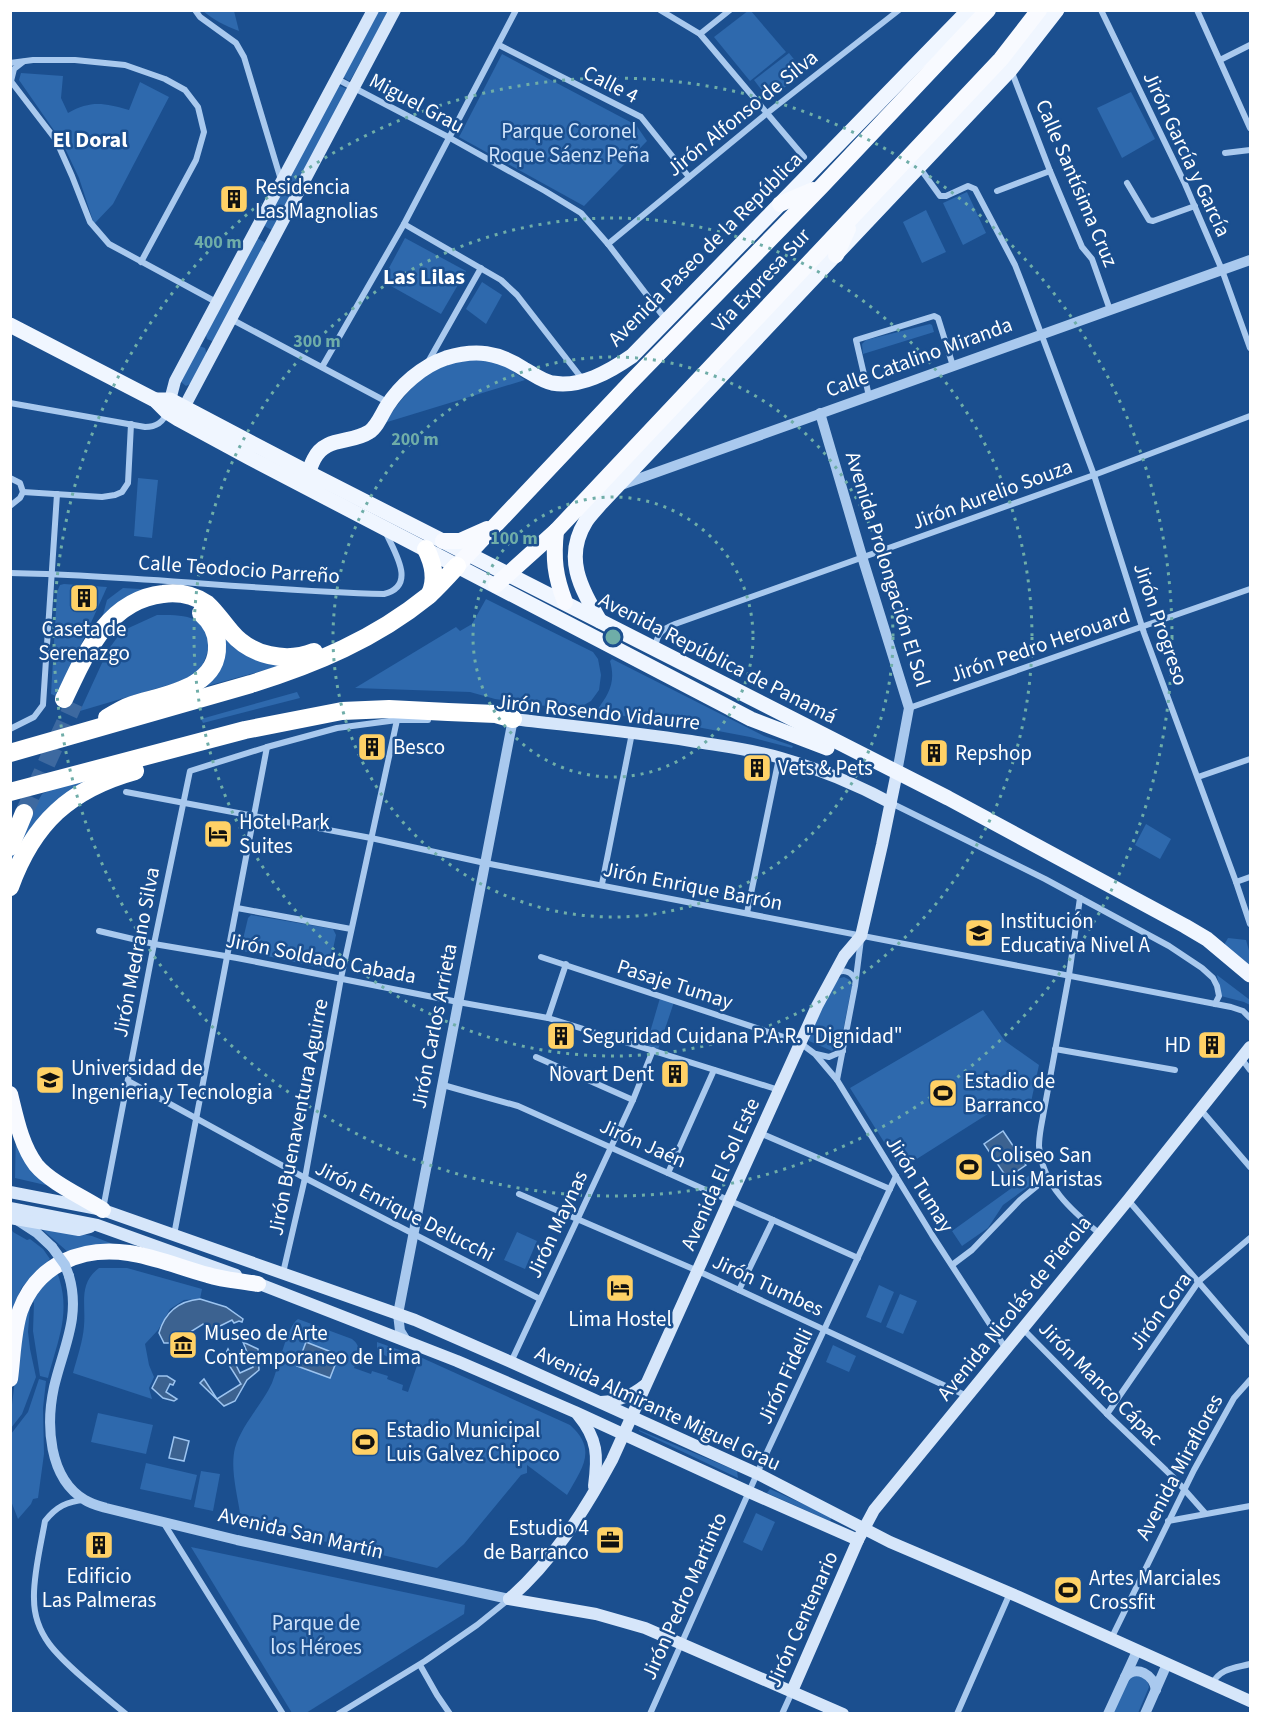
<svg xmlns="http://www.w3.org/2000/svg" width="1261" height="1724" viewBox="0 0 1261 1724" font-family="'Source Sans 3',sans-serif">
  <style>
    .green { fill: #2e69ad }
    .water { fill: #3c6290; stroke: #9cc4f0; stroke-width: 1.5 }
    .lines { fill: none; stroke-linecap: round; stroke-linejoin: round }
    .motorway-tunnel { stroke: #3d69a0; stroke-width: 18; stroke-dasharray: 18 9; stroke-linecap: butt }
    .minor { stroke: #a9c9ee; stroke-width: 6 }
    .tertiary { stroke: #a9c9ee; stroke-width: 10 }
    .secondary { stroke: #d6e6fa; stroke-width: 12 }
    .primary { stroke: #f0f6ff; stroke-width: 15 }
    .trunk { stroke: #f8faff; stroke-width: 16 }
    .motorway { stroke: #fff; stroke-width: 18 }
    .tertiary-bridge { stroke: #a9c9ee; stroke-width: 10 }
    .ring { fill: none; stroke: #6fada8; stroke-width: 3; stroke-dasharray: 3 6 }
    .labels { text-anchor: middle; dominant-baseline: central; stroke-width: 5; stroke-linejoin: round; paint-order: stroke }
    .street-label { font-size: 21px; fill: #fff; stroke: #1b4f8f }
    .park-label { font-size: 21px; fill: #cfe3fa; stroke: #1b4f8f }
    .poi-label { font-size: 21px; fill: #fff; stroke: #1b4f8f; text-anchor: start }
    .neighbourhood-label { font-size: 22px; font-weight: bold; fill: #fff; stroke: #1b4f8f }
    .centre { fill: #6fada8; stroke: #1b4f8f; stroke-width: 3 }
    .ring-label { font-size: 18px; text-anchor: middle; font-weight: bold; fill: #6fada8; stroke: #1b4f8f; stroke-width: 5; stroke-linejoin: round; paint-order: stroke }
  </style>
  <rect width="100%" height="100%" fill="#1b4f8f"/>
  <g class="green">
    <path d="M749 10 751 11 786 52 750 81 714 37Z"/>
    <path d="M203 11H234L239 31C225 26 214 20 203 11Z"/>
    <path d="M379 11H389L351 79 349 81 343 77Z"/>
    <path d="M789 53 804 72 769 100 754 80Z"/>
    <path d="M502 54 636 125 647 141 584 206 459 137Z"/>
    <path d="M21 73 63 76 61 98 68 113C91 100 104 103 129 110L140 82 169 97 113 204 94 224 79 178 62 142 19 80Z"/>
    <path d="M338 85 347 89 272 230 266 227 264 224Z"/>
    <path d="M1131 92 1155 139 1122 158 1097 108Z"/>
    <path d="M967 192 986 233 963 245 943 203Z"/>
    <path d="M926 210 946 252 922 263 903 222Z"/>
    <path d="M257 238 264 242 265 245 215 340 212 341 207 339 206 335Z"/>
    <path d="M405 238 466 271 441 314 382 281Z"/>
    <path d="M482 282 502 295 486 324 466 309Z"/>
    <path d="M930 324 932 325 934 332 863 354 862 344 866 340Z"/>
    <path d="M199 346 205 348 207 355 192 383 186 386 181 382Z"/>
    <path d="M480 358 503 364 525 380 384 423C399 402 417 377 442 367 455 362 467 360 480 358Z"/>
    <path d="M138 478 158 480 152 538 134 536Z"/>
    <path d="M64 584 107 587 59 694 56 696 51 694 57 592 60 585Z"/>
    <path d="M123 588 157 590 101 622 107 600Z"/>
    <path d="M486 599 593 652 598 659 601 675 599 690 591 701 575 710 495 699 470 692 355 688 456 627 460 631 472 624Z"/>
    <path d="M157 615C183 615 210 614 208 649 207 656 202 665 200 672L175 683 80 711 108 650 122 631Z"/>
    <path d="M221 634 233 647 247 655 280 666 207 686 216 673Z"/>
    <path d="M612 659 764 736 793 746 792 748 750 737 697 727 598 712 597 710C609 694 616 682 610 661Z"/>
    <path d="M297 692 300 698 203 723 201 719Z"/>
    <path d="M102 777 11 862 12 853 24 826 42 794 59 786Z"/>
    <path d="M1146 824 1171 839 1160 859 1135 845Z"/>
    <path d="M251 915 333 929 336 935 329 968 327 969 243 951 241 948 248 918Z"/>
    <path d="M1228 938 1246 940 1250 954V968L1224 945Z"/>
    <path d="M1217 975 1250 1000V1005L1244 1002 1221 996Z"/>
    <path d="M844 977 850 980 852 985 841 1041 832 1051 809 1041 808 1036 837 979Z"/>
    <path d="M660 998 674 1002 658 1050 646 1046Z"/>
    <path d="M983 1010 1005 1041 1039 1065 1031 1102 1013 1098 901 1169 850 1088Z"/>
    <path d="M16 1127 54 1187 15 1178Z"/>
    <path d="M1034 1172 1039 1179 1003 1205 988 1228 962 1246 952 1231Z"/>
    <path d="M37 1225 92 1236 113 1244 68 1252Z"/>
    <path d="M11 1228 13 1232 27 1240 30 1239 43 1249 50 1259 22 1287 11 1312Z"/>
    <path d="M517 1232 537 1241 525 1269 504 1260Z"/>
    <path d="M99 1268H127L202 1289 200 1299 184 1300 170 1309 158 1330 145 1344 149 1365 154 1377 149 1388 152 1399 73 1373C77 1358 83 1341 84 1326 86 1303 78 1284 99 1268Z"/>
    <path d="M57 1272C72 1312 58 1339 48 1378L40 1376 33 1331 34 1303 32 1300 37 1293Z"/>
    <path d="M879 1285 894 1292 881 1323 866 1317Z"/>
    <path d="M900 1294 917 1301 903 1334 886 1327Z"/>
    <path d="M30 1307 28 1332 30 1349 36 1377 22 1414 11 1428V1413L21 1329Z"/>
    <path d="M298 1319 352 1339C363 1347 358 1357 354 1368L371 1374 372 1371 388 1376 387 1379 403 1385 402 1390 408 1392 420 1357 570 1425C598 1450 582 1468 567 1495L527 1465V1473L521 1475 464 1544 437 1568 268 1528 257 1523 255 1525 242 1518 240 1513C237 1493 230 1468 235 1448 242 1424 262 1405 272 1383 278 1369 287 1326 298 1319Z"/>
    <path d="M377 1342 405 1352 401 1358 393 1360 377 1351Z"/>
    <path d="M833 1345 856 1356 849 1372 826 1362Z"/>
    <path d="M39 1379 46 1381 43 1408 44 1454 38 1498 33 1499 31 1504 18 1519 11 1501V1434L28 1412Z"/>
    <path d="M98 1413 153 1425 146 1454 91 1442Z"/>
    <path d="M639 1430 737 1471 738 1478 639 1431Z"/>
    <path d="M146 1463 197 1475 191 1500 140 1489Z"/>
    <path d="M201 1471 220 1474 213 1511 194 1507Z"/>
    <path d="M770 1489 832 1517 830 1521 767 1493Z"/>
    <path d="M756 1513 775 1522 762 1551 743 1542Z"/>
    <path d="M191 1547 465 1605 464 1614 306 1713H292Z"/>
    <path d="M1137 1674 1147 1680 1149 1687 1138 1713 1113 1714 1130 1676Z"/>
  </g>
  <g class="water">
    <path d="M1003 1131 1026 1165 1007 1178 984 1144Z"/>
    <path d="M200 1299 226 1307 243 1319 242 1322 239 1321 234 1323 232 1320 218 1327 219 1332 214 1333 208 1326 203 1324 179 1339 178 1343H164L159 1333C165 1312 179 1301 200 1299Z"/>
    <path d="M243 1342 258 1349 259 1370 247 1380 235 1401 224 1406 200 1383 204 1379 217 1399 241 1384 224 1357 228 1349 240 1373 253 1367Z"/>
    <path d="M306 1342 339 1355 330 1378 297 1366Z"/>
    <path d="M158 1376H167L175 1381 173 1385 170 1384 166 1392 177 1399 174 1401 163 1398 152 1388Z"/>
    <path d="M174 1437 189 1441 184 1461 169 1458Z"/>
  </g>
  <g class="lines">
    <path class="motorway-tunnel" d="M24 813 74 703"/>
    <g class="minor">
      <path d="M195 10 200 17 236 43 244 57 281 180"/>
      <path d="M660 10 700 34 804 157"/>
      <path d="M1101 10 1185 184 1222 270 1250 348"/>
      <path d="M1197 10 1250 128"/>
      <path d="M700 34 730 10"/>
      <path d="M499 45 641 117 689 177"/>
      <path d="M1220 60 1250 45"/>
      <path d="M10 63 33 60H75L125 65 165 79 185 90 198 107 204 132 196 160 141 262"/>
      <path d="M1011 70 1050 171 1082 247 1092 259 1110 310"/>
      <path d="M337 79 450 138 545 191 581 213 608 244 666 320"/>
      <path d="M10 80 56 140 72 176 90 222 109 244 218 303"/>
      <path d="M11 81 14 69 23 62"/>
      <path d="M1225 153 1250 150"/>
      <path d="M922 171 940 196H946L968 186 975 189 1015 265 1024 288 1094 475 1144 633 1236 882 1250 924"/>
      <path d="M1127 183 1149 220 1153 221 1195 206"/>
      <path d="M997 191 1050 171"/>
      <path d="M404 224 501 280 517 295 583 380"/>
      <path d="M608 244 766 114 899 10"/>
      <path d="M231 319 389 403"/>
      <path d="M428 362 481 268"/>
      <path d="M322 367 404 224 516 10"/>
      <path d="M869 396 856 340 934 316 938 318 953 366"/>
      <path d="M10 403 145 427C156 427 163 423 167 412"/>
      <path d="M10 478 20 483 23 492"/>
      <path d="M23 492 102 497 115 495 122 492 128 483 131 424"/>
      <path d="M10 506 20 498 23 492"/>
      <path d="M10 573C135 575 260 591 384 594 417 586 395 553 386 533"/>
      <path d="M655 648C657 634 662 629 675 624L1094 475 1250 416"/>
      <path d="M909 708 1250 589"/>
      <path d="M10 729 34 717 43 705 57 494"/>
      <path d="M1198 777 1250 759"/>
      <path d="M126 792 371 838 485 863 1231 1007 1243 1011 1250 1018"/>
      <path d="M891 803 1045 879 1169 946 1202 968 1213 978 1217 986 1219 996 1215 1004"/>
      <path d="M1236 882 1250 877"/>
      <path d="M602 884 632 733"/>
      <path d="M1080 898 1069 975 1041 1127C1040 1133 1039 1140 1039 1146 1042 1185 1072 1211 1100 1234"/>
      <path d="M237 908 351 929"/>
      <path d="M747 913 779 758"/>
      <path d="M99 931 154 944 237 958 458 1002 548 1018 779 1090"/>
      <path d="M541 957 799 1042 815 1054 837 1080 932 1235 1006 1349"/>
      <path d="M836 973C844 969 851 972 855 979"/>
      <path d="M548 1018 566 964"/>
      <path d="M1055 1049 1175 1070"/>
      <path d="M816 1054 829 1057 843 1051"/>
      <path d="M536 1057 633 1100"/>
      <path d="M1241 1058 1250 1070"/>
      <path d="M837 1080 855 986 861 939"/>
      <path d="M128 1081 305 1178 540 1299"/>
      <path d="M443 1085 518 1106 858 1258"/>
      <path d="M1201 1110 1250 1167"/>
      <path d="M760 1133 890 1189"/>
      <path d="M668 1173 714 1070"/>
      <path d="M519 1194 698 1271 967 1396"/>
      <path d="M1128 1200 1250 1342"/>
      <path d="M103 1209 154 944 190 771 267 747 337 728 397 720H428"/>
      <path d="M174 1235 267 747"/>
      <path d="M952 1265 972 1250 1020 1200 1048 1177"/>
      <path d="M283 1273 305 1178 341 978 397 720"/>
      <path d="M739 1290 773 1220"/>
      <path d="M1023 1329 1107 1414 1175 1479 1205 1513"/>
      <path d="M511 1362 633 1100 653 1050"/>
      <path d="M1107 1414 1199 1281 1250 1238"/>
      <path d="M85 1500C67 1501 56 1507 45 1521 41 1544 33 1576 34 1599 34 1635 58 1656 83 1678 97 1690 111 1702 126 1714"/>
      <path d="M1168 1521 1250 1506"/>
      <path d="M163 1522 283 1714"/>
      <path d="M1111 1639 1194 1470 1234 1398 1250 1380"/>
      <path d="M420 1665 437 1695 450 1714"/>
      <path d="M1212 1684C1220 1668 1235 1668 1250 1664"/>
      <path d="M338 1714 425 1661 477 1625 508 1600"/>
      <path d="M650 1714 760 1467 896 1176"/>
      <path d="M782 1714 792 1692"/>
      <path d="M957 1714 1010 1593"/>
    </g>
    <g class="tertiary">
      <path d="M820 413 864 563 909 708 897 772"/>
      <path d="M621 485 1250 260"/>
      <path d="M17 1220 37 1233 52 1247"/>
      <path d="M69 1276C81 1317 63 1348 54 1387 46 1424 48 1478 85 1500 91 1504 99 1506 106 1508L237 1540 509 1599"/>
      <path d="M405 1339 400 1331 398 1314 513 719"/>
      <path d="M1125 1677C1136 1664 1154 1675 1156 1690"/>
      <path d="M1108 1714 1137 1651"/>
      <path d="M1145 1714 1167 1664"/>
    </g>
    <g class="secondary">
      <path d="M168 408 175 381 373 10"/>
      <path d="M180 415 395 10"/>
      <path d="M513 719C572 726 632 732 691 741 721 746 751 749 781 758 819 769 856 784 891 803"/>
      <path d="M10 1192 103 1210 415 1320 511 1362 758 1474 890 1542 1019 1597 1250 1701"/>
      <path d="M10 1208 97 1225 236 1275"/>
      <path d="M10 1218 79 1230 90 1227"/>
      <path d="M252 1281 457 1361 575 1412 749 1492 858 1540"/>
      <path d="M601 1402C619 1401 631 1396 645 1385"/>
      <path d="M578 1415C598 1439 598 1456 594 1486"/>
      <path d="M509 1599C553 1561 585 1510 612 1460L817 1006 844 956 861 936 882 845 897 772"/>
      <path d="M509 1599 596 1614 645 1628 843 1714"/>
      <path d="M792 1691 858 1540 874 1510 1128 1200 1250 1047"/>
    </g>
    <g class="primary">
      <path d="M10 325 155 400 167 412 178 419 250 458 751 719 827 748"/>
      <path d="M155 400H170L309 473 948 798 1185 926 1207 939 1250 975"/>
      <path d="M310 481C308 472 310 467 314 459 325 436 351 444 369 432 377 427 382 414 387 406 400 386 422 366 446 358 476 349 498 352 524 369 533 374 542 381 552 383 581 388 609 372 632 356L969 10"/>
      <path d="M600 621C581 588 563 558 586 521 590 515 596 509 601 503L1011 69 1057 10"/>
    </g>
    <g class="trunk">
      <path d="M780 204 813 190"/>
      <path d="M836 255 848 229"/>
      <path d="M556 531C553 559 555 576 565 602"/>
      <path d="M443 541H460L487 529"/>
      <path d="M457 566 629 384 822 186 988 10"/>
      <path d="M496 585 556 531 1001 59 1039 10"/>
      <path d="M10 1094C16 1118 21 1145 36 1165 51 1183 83 1197 103 1210"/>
      <path d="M10 1379C13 1357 13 1332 20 1311 37 1264 82 1246 129 1253 156 1257 182 1268 208 1275 224 1280 242 1281 258 1284"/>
    </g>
    <g class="motorway">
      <path d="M426 549C433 563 437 579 430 594"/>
      <path d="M64 699C85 655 107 600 163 594 178 592 194 595 207 604 216 612 223 623 231 632 251 656 286 663 314 652"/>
      <path d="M107 718C115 713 123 708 132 705 162 695 219 689 217 645 217 632 210 621 201 613"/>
      <path d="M10 753 251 684C315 664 375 639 428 596 438 587 448 576 457 566"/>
      <path d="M10 792 245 730 342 711 389 709 448 712 496 714 513 719"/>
      <path d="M10 847 24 813"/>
      <path d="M10 887C33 823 70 789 135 771"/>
    </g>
    <path class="tertiary-bridge" d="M52 1247 65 1265 69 1276"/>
  </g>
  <g class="ring">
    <circle cx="613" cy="637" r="140"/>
    <circle cx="613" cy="637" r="280"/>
    <circle cx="613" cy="637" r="419"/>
    <circle cx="613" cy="637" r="559"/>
  </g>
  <defs>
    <g id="building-square" transform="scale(1.5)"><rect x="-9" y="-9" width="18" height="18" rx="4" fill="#ffd166" stroke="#1b4f8f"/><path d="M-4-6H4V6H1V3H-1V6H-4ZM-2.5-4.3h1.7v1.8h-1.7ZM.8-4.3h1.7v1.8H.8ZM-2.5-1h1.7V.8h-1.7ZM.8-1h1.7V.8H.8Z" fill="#111"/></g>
    <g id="hotel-square" transform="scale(1.5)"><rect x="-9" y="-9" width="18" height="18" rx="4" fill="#ffd166" stroke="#1b4f8f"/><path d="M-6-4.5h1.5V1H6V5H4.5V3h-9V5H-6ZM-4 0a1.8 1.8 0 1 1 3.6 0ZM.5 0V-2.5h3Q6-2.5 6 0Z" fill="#111"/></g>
    <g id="school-square" transform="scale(1.5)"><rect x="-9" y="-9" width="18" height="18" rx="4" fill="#ffd166" stroke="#1b4f8f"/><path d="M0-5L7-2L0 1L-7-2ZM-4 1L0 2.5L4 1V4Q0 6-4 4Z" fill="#111"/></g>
    <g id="university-square" transform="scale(1.5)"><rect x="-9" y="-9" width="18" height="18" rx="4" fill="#ffd166" stroke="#1b4f8f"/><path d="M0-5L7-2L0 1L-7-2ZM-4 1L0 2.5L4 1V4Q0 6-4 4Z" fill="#111"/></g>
    <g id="stadium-square" transform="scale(1.5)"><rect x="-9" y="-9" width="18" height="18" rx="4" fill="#ffd166" stroke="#1b4f8f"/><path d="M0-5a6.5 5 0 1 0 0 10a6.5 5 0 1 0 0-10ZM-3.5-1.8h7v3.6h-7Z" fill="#111"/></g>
    <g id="museum-square" transform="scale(1.5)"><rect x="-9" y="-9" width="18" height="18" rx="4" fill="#ffd166" stroke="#1b4f8f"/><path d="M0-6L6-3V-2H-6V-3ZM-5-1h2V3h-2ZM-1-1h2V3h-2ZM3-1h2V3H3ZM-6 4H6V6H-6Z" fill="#111"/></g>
    <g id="office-square" transform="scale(1.5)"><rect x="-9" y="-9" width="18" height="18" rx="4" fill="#ffd166" stroke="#1b4f8f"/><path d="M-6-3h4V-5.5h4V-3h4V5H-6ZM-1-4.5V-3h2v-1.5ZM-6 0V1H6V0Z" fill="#111"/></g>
  </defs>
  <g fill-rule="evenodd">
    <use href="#building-square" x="234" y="199"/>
    <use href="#building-square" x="84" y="598"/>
    <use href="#building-square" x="372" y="747"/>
    <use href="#building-square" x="934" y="753"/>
    <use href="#building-square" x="757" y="768"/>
    <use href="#hotel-square" x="218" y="834"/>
    <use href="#school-square" x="979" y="933"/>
    <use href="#building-square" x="561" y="1036"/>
    <use href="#building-square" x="1212" y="1045"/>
    <use href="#building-square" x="675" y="1074"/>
    <use href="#university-square" x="50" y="1080"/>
    <use href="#stadium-square" x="943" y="1093"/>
    <use href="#stadium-square" x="969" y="1167"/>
    <use href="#hotel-square" x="620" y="1288"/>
    <use href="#museum-square" x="183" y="1345"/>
    <use href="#stadium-square" x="365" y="1442"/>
    <use href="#office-square" x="610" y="1540"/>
    <use href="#building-square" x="99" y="1545"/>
    <use href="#stadium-square" x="1068" y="1590"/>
  </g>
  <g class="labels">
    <g class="street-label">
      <text transform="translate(611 84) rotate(27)">Calle 4</text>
      <text transform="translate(417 103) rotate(28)">Miguel Grau</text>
      <text transform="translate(742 113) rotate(-39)">Jirón Alfonso de Silva</text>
      <text transform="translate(1187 154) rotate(65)">Jirón García y García</text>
      <text transform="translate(1077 183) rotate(67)">Calle Santísima Cruz</text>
      <text transform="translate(705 249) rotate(-45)">Avenida Paseo de la República</text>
      <text transform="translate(761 280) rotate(-47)">Via Expresa Sur</text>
      <text transform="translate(919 357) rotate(-20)">Calle Catalino Miranda</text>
      <text transform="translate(992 494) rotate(-20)">Jirón Aurelio Souza</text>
      <text transform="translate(239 569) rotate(4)">Calle Teodocio Parreño</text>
      <text transform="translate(888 569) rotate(73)">Avenida Prolongación El Sol</text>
      <text transform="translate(1161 624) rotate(71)">Jirón Progreso</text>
      <text transform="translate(1040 645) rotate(-19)">Jirón Pedro Herouard</text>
      <text transform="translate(718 658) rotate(27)">Avenida República de Panamá</text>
      <text transform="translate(598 712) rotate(6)">Jirón Rosendo Vidaurre</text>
      <text transform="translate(693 886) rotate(11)">Jirón Enrique Barrón</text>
      <text transform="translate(136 952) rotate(-79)">Jirón Medrano Silva</text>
      <text transform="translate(321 958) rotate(11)">Jirón Soldado Cabada</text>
      <text transform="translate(675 984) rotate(18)">Pasaje Tumay</text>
      <text transform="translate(434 1026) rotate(-79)">Jirón Carlos Arrieta</text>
      <text transform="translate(298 1117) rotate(-79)">Jirón Buenaventura Aguirre</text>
      <text transform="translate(643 1143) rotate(24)">Jirón Jaén</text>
      <text transform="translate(720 1174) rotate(-66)">Avenida El Sol Este</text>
      <text transform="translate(920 1184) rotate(58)">Jirón Tumay</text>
      <text transform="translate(405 1211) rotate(27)">Jirón Enrique Delucchi</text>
      <text transform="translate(557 1224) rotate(-65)">Jirón Maynas</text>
      <text transform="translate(768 1285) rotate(25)">Jirón Tumbes</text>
      <text transform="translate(1014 1308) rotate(-51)">Avenida Nicolás de Pierola</text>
      <text transform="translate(1160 1311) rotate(-54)">Jirón Cora</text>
      <text transform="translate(785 1376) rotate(-65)">Jirón Fidelli</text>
      <text transform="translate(1101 1383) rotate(45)">Jirón Manco Cápac</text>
      <text transform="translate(658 1408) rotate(25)">Avenida Almirante Miguel Grau</text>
      <text transform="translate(1179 1467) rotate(-62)">Avenida Miraflores</text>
      <text transform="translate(301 1533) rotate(13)">Avenida San Martín</text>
      <text transform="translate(684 1596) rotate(-66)">Jirón Pedro Martinto</text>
      <text transform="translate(802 1619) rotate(-66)">Jirón Centenario</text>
    </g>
    <g class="park-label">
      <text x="569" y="131">Parque Coronel<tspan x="569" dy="24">Roque Sáenz Peña</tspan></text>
      <text x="316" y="1623">Parque de<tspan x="316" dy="24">los Héroes</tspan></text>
    </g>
    <g class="poi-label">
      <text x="255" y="187">Residencia<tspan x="255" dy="24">Las Magnolias</tspan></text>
      <text x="84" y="629" text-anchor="middle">Caseta de<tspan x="84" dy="24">Serenazgo</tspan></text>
      <text x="393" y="747">Besco</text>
      <text x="955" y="753">Repshop</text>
      <text x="778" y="768">Vets &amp; Pets</text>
      <text x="239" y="822">Hotel Park<tspan x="239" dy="24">Suites</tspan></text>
      <text x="1000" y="921">Institución<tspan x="1000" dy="24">Educativa Nivel A</tspan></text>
      <text x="582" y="1036">Seguridad Cuidana P.A.R. "Dignidad"</text>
      <text x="1191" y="1045" text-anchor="end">HD</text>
      <text x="71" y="1068">Universidad de<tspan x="71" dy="24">Ingenieria y Tecnologia</tspan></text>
      <text x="654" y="1074" text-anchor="end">Novart Dent</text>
      <text x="964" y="1081">Estadio de<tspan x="964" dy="24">Barranco</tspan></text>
      <text x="990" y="1155">Coliseo San<tspan x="990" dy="24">Luis Maristas</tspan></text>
      <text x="620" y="1319" text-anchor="middle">Lima Hostel</text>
      <text x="204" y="1333">Museo de Arte<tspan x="204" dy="24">Contemporaneo de Lima</tspan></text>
      <text x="386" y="1430">Estadio Municipal<tspan x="386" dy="24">Luis Galvez Chipoco</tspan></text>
      <text x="589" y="1528" text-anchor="end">Estudio 4<tspan x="589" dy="24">de Barranco</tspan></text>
      <text x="99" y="1576" text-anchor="middle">Edificio<tspan x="99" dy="24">Las Palmeras</tspan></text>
      <text x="1089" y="1578">Artes Marciales<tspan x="1089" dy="24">Crossfit</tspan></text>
    </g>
    <g class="neighbourhood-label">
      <text x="90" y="140">El Doral</text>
      <text x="424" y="277">Las Lilas</text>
    </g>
  </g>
  <circle cx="613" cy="637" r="9" class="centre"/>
  <g class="ring-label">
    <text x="218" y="248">400 m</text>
    <text x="317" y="347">300 m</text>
    <text x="415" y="445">200 m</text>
    <text x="514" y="544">100 m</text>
  </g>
  <rect width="1261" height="1724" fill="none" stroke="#ffffff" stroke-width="24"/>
</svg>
